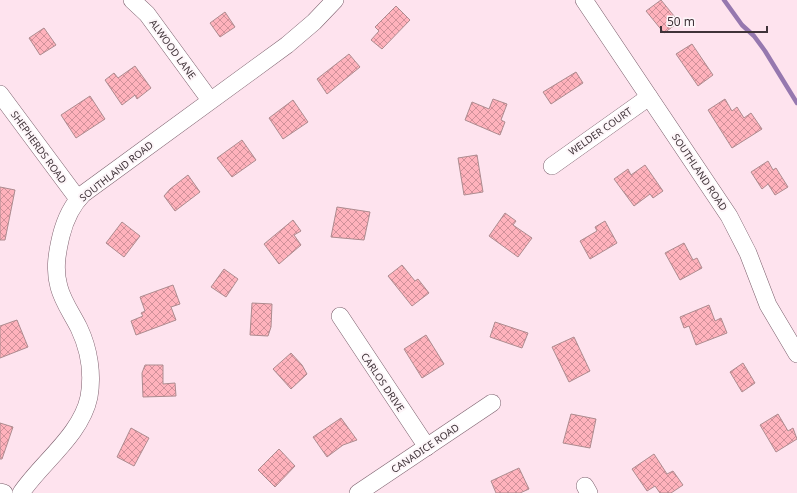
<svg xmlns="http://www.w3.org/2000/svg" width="797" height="493" viewBox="0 0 797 493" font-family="'Noto Sans',sans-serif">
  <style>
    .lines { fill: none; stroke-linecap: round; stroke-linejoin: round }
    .stream { stroke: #9678af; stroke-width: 4.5 }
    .building { fill: url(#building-cross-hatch); stroke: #ad8b8f }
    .street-casing { stroke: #7b5f6c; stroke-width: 18 }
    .street { stroke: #fff; stroke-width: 17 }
    .labels { text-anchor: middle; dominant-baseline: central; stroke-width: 4; stroke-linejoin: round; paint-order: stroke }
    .street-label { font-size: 10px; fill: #403339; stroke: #fdf6f9 }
  </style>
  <defs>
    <pattern id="building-cross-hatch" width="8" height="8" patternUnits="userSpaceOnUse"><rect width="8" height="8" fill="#ffb2bc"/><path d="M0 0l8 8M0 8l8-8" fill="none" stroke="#d0919a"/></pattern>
  </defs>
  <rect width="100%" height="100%" fill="#fee3ee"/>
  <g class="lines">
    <path class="stream" d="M724 0 742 25 754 36 765 51 797 103"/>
  </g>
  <g class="building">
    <path d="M661 0 679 22 664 33 646 11Z"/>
    <path d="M396 6 410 20 382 49 371 40 379 31 375 27Z"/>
    <path d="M225 12 235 27 220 37 210 23Z"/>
    <path d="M44 28 56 45 40 55 29 38Z"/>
    <path d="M692 44 713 75 698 86 676 54Z"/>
    <path d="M349 54 360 67 327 94 317 79Z"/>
    <path d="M135 66 151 88 137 99 135 95 122 105 105 80 114 73 118 78Z"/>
    <path d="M576 72 583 83 551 104 543 92Z"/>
    <path d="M90 96 105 119 76 138 61 115Z"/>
    <path d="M493 99 507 104 501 120 505 122 500 135 465 120 472 102 489 109Z"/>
    <path d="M725 99 732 111 737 107 744 118 751 113 762 129 732 148 708 110Z"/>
    <path d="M293 100 308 122 283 139 269 118Z"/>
    <path d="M242 140 256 160 232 177 217 158Z"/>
    <path d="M477 155 483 192 464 195 458 158Z"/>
    <path d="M768 161 773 170 776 168 788 187 775 195 768 184 762 189 751 172Z"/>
    <path d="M645 165 663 191 653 198 650 194 634 206 614 179 628 169 631 175Z"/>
    <path d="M188 175 200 192 175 211 164 196 170 189Z"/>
    <path d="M0 187 15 190 5 240H0Z"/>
    <path d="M337 207 370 212 364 240 331 237Z"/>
    <path d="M505 213 516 221 513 225 532 238 518 257 489 236Z"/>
    <path d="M293 220 301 231 294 235 301 245 279 264 264 244Z"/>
    <path d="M605 221 617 243 590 259 580 241 597 231 595 227Z"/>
    <path d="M122 222 140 236 124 257 106 243Z"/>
    <path d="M684 243 693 260 697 258 702 268 680 280 665 253Z"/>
    <path d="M402 265 415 281 418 279 429 293 412 306 388 276Z"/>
    <path d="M224 269 238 279 226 297 211 287Z"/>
    <path d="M173 285 180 304 171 307 176 320 136 335 131 321 143 316 141 313 145 311 140 297Z"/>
    <path d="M252 303 272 304 271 327 268 336 250 335Z"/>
    <path d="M709 305 715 321 721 318 727 333 696 345 689 326 684 328 680 317Z"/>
    <path d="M17 320 28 347 0 358V326Z"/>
    <path d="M495 322 528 333 522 348 490 337Z"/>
    <path d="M426 335 444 364 422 378 404 349Z"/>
    <path d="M574 337 590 371 569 382 552 347Z"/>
    <path d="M291 353 302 365 307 374 291 389 273 369Z"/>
    <path d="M743 363 755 383 742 392 730 372Z"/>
    <path d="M145 365H163V384L175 383 176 396 143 397 142 373Z"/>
    <path d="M571 414 596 419 590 448 563 443Z"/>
    <path d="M778 414 788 431 793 428 797 439 776 452 760 425Z"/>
    <path d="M341 418 357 440 343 445 327 457 313 437Z"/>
    <path d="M0 423 13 427 2 459H0Z"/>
    <path d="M131 428 149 438 134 466 117 457Z"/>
    <path d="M279 449 295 466 275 487 258 470Z"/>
    <path d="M654 454 667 474 673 471 683 485 671 493H660L655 486 647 491 632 469Z"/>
    <path d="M519 468 529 489 520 493H496L491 481Z"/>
  </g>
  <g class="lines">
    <g class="street-casing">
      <g id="street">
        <path d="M132 0 147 14 210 100"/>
        <path d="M584 0 729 216 748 253 768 305 797 354"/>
        <path d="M0 94 78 199"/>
        <path d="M552 166 649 97"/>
        <path d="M340 316 427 447"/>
        <path d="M585 486 589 493"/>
        <path d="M0 492 4 493"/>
        <path d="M21 493C42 462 81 435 89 397 93 374 89 349 79 328 72 314 63 302 59 287 54 270 57 253 61 236 65 220 72 205 83 194L287 45 314 22 335 0"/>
        <path d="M358 493 492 403"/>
      </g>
    </g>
    <use href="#street" class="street"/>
  </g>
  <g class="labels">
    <g class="street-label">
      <text transform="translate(173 49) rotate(54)">ALWOOD LANE</text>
      <text transform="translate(600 131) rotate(-35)">WELDER COURT</text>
      <text transform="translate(39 147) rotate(54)">SHEPHERDS ROAD</text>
      <text transform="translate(116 171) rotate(-38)">SOUTHLAND ROAD</text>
      <text transform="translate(700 172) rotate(56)">SOUTHLAND ROAD</text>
      <text transform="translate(383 382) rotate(56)">CARLOS DRIVE</text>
      <text transform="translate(425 448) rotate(-34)">CANADICE ROAD</text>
    </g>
  </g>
  <path d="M661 26v6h106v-6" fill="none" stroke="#403339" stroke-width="2"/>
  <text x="667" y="26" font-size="12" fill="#403339" stroke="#fdf6f9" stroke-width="3" paint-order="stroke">50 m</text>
</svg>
